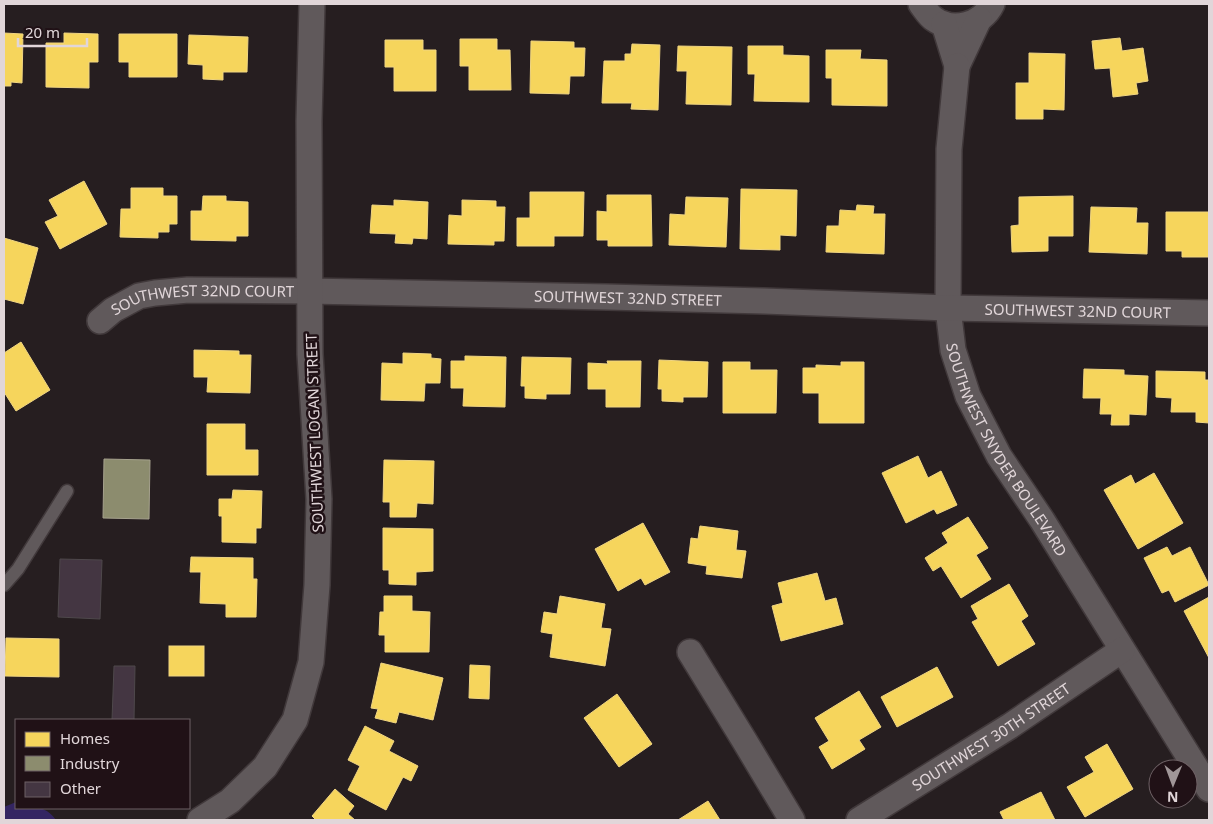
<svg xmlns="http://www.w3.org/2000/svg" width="1213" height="824" viewBox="0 0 1213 824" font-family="'Noto Sans',sans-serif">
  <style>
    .water { fill: #342562 }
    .homes { fill: #f6d55c; stroke: #f0d582 }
    .industry { fill: #8c8c6e; stroke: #a6a28e }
    .building { fill: #443642; stroke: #4e484b }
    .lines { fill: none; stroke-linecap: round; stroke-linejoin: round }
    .service-casing { stroke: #41393b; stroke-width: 15 }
    .minor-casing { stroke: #41393b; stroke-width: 28 }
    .service { stroke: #60595b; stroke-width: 12 }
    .minor { stroke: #60595b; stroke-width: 25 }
    .labels { text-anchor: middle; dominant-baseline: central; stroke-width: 5; stroke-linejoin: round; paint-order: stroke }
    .street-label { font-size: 15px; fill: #e1d6d9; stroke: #201116 }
  </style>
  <rect width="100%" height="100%" fill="#261e20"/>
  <path class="water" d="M16 802V808C34 808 44 804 56 820H4V807Z"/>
  <g class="homes">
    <path d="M4 33 23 34 22 83 11 82V86H4Z"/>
    <path d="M64 33 98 34V62H89V88L46 87V43H64Z"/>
    <path d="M119 34H177V77H129V62H119Z"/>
    <path d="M189 35 248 37 247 72H223V80L203 79V65L188 64Z"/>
    <path d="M1120 38 1122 51 1143 48 1148 81 1136 83 1138 94 1113 97 1110 68 1095 69 1092 41Z"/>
    <path d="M460 39H497V50H510L511 90H469V66H460Z"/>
    <path d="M385 40H423V50H436V91H394V67H385Z"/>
    <path d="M531 41 574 42V48H585L584 76H570L569 94 530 93Z"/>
    <path d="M632 44 660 45 658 110 631 109 632 103H602L604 61H625V54H631Z"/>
    <path d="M678 46 732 47 731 105 686 104 687 71H677Z"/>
    <path d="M748 46H783V55L809 56V102L754 101 755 74H748Z"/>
    <path d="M826 50H861L860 59 887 60V106L832 105V78H826Z"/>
    <path d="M1029 53 1065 54 1064 110 1043 109V119H1016V83H1029Z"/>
    <path d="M84 181 107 224 60 249 45 222 58 216 49 200Z"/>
    <path d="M131 188H163V196H177V224H169V232H158V238L120 237 121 209H131Z"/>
    <path d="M741 189 797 190 796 236 780 235V250L740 249Z"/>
    <path d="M530 192H584L583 236H554V246H517V218H530Z"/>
    <path d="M607 195H651L652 246H608V240H597V211L607 212Z"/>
    <path d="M203 196H226V201L248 202V236H236V241L191 240V211H202Z"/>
    <path d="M1073 196V236H1048V251L1012 252 1011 226 1019 225V197Z"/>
    <path d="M686 197 728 198 726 247 669 245 670 214 685 215Z"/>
    <path d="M394 200 428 202 427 239 413 238 412 244 395 243 396 234 370 233 372 205 394 206Z"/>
    <path d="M462 200 496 201V207H505L504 241H494V245L448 244 449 215 462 216Z"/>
    <path d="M857 205 874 206 873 214H885L884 254 826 252 827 226H839L840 210 856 211Z"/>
    <path d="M1091 207 1137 208 1136 223H1148L1147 254 1089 252Z"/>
    <path d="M1166 212H1209V257H1182V251H1166Z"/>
    <path d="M4 238 38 248 23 304 4 299Z"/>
    <path d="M21 342 50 390 16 411 4 392V353Z"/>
    <path d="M194 350 239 351V355H251L250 393 207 392 208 377H194Z"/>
    <path d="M403 353 431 354V358L441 359 440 383H425L424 401 381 400 382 363 403 364Z"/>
    <path d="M465 356 506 357 505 407 463 406 464 388H451V361H465Z"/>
    <path d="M522 357 571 358 570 394H546V399L525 398V386H521Z"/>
    <path d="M659 360 708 362 707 397H683V402L662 401V389H658Z"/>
    <path d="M607 361H641L640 407H606V389H588V363L608 364Z"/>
    <path d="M723 362H750V370H777L776 413H723Z"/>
    <path d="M841 362H864V423H819V393H803V368H816V365L841 366Z"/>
    <path d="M1084 369 1124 370V375L1148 376 1146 415 1129 414V425H1111L1112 414H1100L1101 398H1083Z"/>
    <path d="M1156 371 1205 372V380H1209V423L1196 422V412H1171L1172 398 1156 397Z"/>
    <path d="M207 424H245V450H258V475H207Z"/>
    <path d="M918 456 928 478 941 471 957 505 937 514 934 509 906 523 882 473Z"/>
    <path d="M384 460 434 461 433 504 417 503 416 517H390V502H383Z"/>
    <path d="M1154 473 1183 523 1138 549 1104 490 1131 475 1135 484Z"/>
    <path d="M233 490 262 491 261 528H256V543L222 542V516H219V499H232Z"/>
    <path d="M968 517 988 548 976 555 991 579 961 598 941 566 933 571 925 558 948 543 942 533Z"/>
    <path d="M643 523 670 572 645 585 641 578 618 591 595 549Z"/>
    <path d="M700 526 738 531 736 550 746 551 742 578 706 574 707 566 688 563 691 538 698 539Z"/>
    <path d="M383 528 433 529V571L416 572V585L389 584V570H383Z"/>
    <path d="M1167 547 1172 556 1190 547 1209 585 1175 602 1169 590 1162 593 1144 558Z"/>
    <path d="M191 557 253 558V579H257L256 617H226V604L200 603 201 572H190Z"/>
    <path d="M817 573 825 601 836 598 843 624 781 641 772 606 783 603 778 583Z"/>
    <path d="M1009 584 1028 616 1021 621 1035 644 998 666 972 622 978 619 971 606Z"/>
    <path d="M384 596H412V611L430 612 429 652H385V635H379L380 612H384Z"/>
    <path d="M560 596 605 604 601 628 611 629 605 666 550 657 553 634 541 632 544 612 557 614Z"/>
    <path d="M1209 597V658L1184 611Z"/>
    <path d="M6 638 59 639V677L5 676Z"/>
    <rect x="169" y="646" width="35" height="30"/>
    <path d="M381 663 443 678 433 720 399 712 396 723 375 718 378 709 371 708Z"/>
    <path d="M470 665 490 666 489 699 469 698Z"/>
    <path d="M937 667 953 697 897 727 881 697Z"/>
    <path d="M859 691 881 727 859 740 865 749 832 769 819 747 829 741 815 718Z"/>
    <path d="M617 694 652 744 619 767 584 718Z"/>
    <path d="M365 726 394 741 389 751 418 766 411 781 403 777 386 810 348 790 360 766 348 760Z"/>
    <path d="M1107 744 1133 789 1085 817 1067 787 1094 772 1085 757Z"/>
    <path d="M335 789 354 806 348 814 355 820H316L312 816Z"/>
    <path d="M1041 792 1055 820H1004L1000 812Z"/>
    <path d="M708 801 720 820H678Z"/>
  </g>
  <path class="industry" d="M104 459 150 460 149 519 103 518Z"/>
  <g class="building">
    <path d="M60 559 102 560 100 619 58 617Z"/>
    <path d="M114 666H135L134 720H112Z"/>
  </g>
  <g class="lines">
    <g class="service-casing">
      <path id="service" d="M4 585 18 569 67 491"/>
    </g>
    <g class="minor-casing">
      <g id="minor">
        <path d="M921 4C925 9 929 16 934 19 953 33 982 25 992 4"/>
        <path d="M944 24 957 66 979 19"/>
        <path id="s1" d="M957 66 949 149 948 308 953 350 968 396 999 456 1042 520 1209 789"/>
        <path id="s2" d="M100 321 113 310 139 296 155 293 188 290 309 291 607 297 764 301 948 308 1209 313"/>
        <path d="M690 652 744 740 792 820"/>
        <path d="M200 820 230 801 265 767 295 720 311 662 317 585 319 499 310 354 309 121 312 4"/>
        <path id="s3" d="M859 820 1010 726 1122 650"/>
      </g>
    </g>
    <use href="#service" class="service"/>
    <use href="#minor" class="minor"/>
  </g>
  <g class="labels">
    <g class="street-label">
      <text stroke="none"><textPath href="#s2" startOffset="536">SOUTHWEST 32ND STREET</textPath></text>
      <text stroke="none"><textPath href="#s2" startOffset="109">SOUTHWEST 32ND COURT</textPath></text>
      <text stroke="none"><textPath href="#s2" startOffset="986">SOUTHWEST 32ND COURT</textPath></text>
      <text transform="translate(314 433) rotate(-92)">SOUTHWEST LOGAN STREET</text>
      <text stroke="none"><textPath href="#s1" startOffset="398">SOUTHWEST SNYDER BOULEVARD</textPath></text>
      <text stroke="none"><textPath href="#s3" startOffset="156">SOUTHWEST 30TH STREET</textPath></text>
    </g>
  </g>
  <rect width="1213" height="824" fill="none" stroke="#e1d6d9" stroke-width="10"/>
  <rect x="15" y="719" width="175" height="90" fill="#201116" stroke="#6d6064"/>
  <rect x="25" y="732" width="25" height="15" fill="#f6d55c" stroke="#6d6064"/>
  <text x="60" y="744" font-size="15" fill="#e1d6d9">Homes</text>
  <rect x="25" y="756" width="25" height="15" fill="#8c8c6e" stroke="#6d6064"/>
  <text x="60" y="769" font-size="15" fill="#e1d6d9">Industry</text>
  <rect x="25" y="782" width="25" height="15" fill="#443642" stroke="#6d6064"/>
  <text x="60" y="794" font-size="15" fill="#e1d6d9">Other</text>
  <g transform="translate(1173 784) rotate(181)"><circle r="24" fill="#201116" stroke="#6d6064"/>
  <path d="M0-4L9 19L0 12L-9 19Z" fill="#a09698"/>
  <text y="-8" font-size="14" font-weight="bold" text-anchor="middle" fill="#e1d6d9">N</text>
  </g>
  <path d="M18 38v8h69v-8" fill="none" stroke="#e1d6d9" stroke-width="2.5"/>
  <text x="25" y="38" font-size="15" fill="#e1d6d9" stroke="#201116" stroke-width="4" paint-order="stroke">20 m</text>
</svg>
